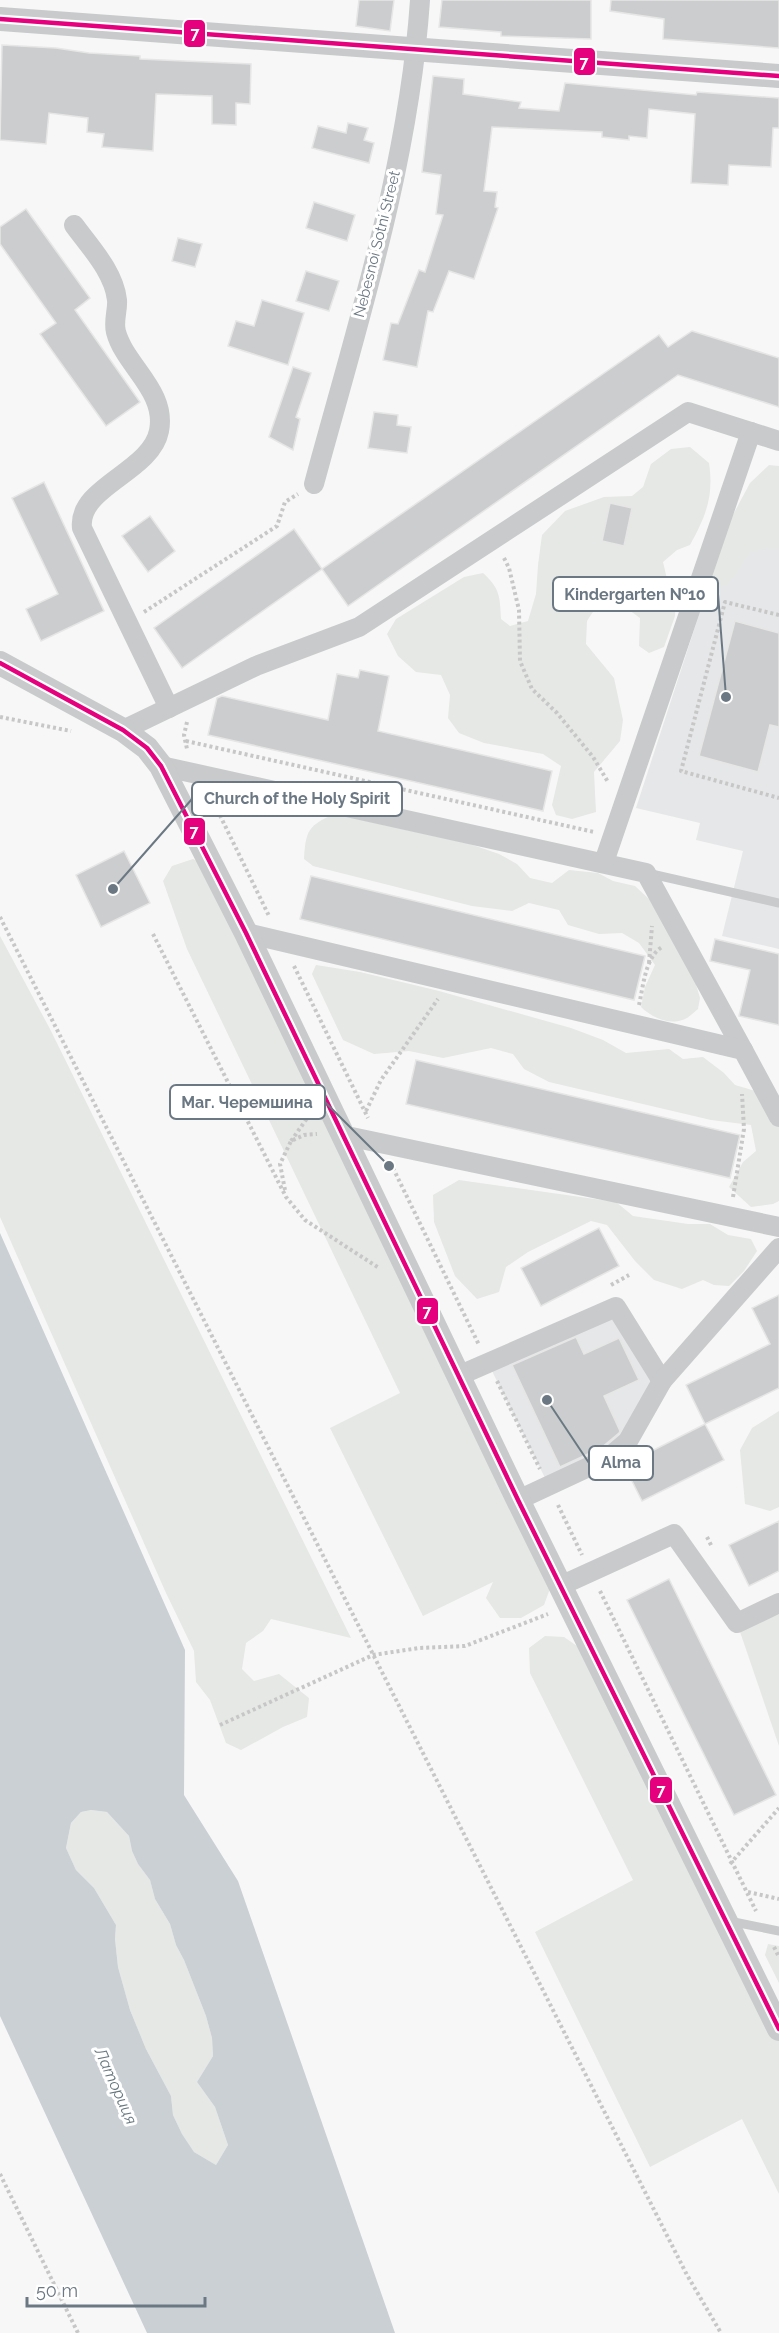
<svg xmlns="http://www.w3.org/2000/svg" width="779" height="2333" viewBox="0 0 779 2333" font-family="Raleway,sans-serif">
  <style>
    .built { fill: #e6e7e8 }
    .green { fill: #e6e8e5 }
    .water { fill: #cad0d4; fill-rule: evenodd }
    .building { fill: #cccdce; stroke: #e6e6e6; stroke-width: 1.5 }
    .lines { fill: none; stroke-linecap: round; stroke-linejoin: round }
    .path { stroke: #c7c7c8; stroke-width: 4; stroke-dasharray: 3 3; stroke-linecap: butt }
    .service { stroke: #c8cacb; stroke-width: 9 }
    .minor { stroke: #c8cacb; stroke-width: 20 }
    .tertiary { stroke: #c8cacb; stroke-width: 24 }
    .bus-1-casing { stroke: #fff; stroke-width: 9 }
    .bus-1 { stroke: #e5007d; stroke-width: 4.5 }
    .labels { text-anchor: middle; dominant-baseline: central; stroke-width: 6; stroke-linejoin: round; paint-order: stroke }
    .street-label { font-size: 15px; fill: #6b7883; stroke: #fff }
    .water-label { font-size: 16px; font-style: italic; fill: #67777f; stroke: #fff }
    .leader { fill: none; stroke: #6b7883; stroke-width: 2 }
    .callout-dot { fill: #6b7883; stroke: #fff; stroke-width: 2 }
    .callout { fill: #fff; stroke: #6b7883; stroke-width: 2 }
    .callout-label { font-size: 16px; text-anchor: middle; font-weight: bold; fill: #6b7883 }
    .line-badge { stroke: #fff; stroke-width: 2 }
    .badge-label { font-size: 16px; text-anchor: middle; font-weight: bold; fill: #fff }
  </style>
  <rect width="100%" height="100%" fill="#f7f7f7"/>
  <g class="built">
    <path d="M728 526 779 531V949L722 936 743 851 696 840 700 823 636 808Z"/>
    <path d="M616 1307 662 1381 628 1441 549 1486 488 1363Z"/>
  </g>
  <g class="green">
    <path d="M690 447 709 463C714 496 706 516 690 545L677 550 663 562 667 579 676 596 675 616 664 647 649 653 639 646 640 618 618 602 600 601 587 621 586 644 614 678 623 720 620 741 594 772 596 812 572 819 556 815 552 805 561 766 543 754 484 743 459 733 448 718 450 695 441 675 416 672 398 656 387 634 396 619 464 577 483 573C500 588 500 597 501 619L510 626 528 621 536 594 538 565 542 535 565 511 604 497 632 496 643 487 651 464 671 449Z"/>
    <path d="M769 465 779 466V550L771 548 751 552 727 586 708 587 704 569 750 483Z"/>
    <path d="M334 814 470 844 499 854 517 864 530 878 552 883 569 870 598 873 613 881 635 886 649 899 673 939 695 981 700 998 698 1009C694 1012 688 1019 682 1020 668 1025 651 1017 641 1007L645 987 655 965 639 943 622 933 599 934 568 925 559 910 529 903 512 911 472 906 313 866 304 859C306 830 308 826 334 814Z"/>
    <path d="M193 859 214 869 555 1575 544 1605 521 1618H500L486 1598 493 1582 423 1616 330 1428 400 1393 187 949 163 881 172 866Z"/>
    <path d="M0 936 50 1029 351 1638 271 1619 263 1631 246 1643 242 1669 254 1681 279 1674 309 1698 307 1717 283 1727 241 1750 226 1743 210 1700 196 1682 194 1651 166 1593 0 1217Z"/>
    <path d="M316 965 360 972 439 991 571 1028 603 1040 626 1053 669 1049 683 1059 703 1057 724 1073 735 1085 779 1098V1201L773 1204 751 1207 729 1187 743 1162 756 1151 751 1125 711 1120 549 1082 524 1069 513 1054 491 1048 443 1058 409 1051 374 1054 343 1040 312 974Z"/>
    <path d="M459 1180 616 1202 633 1216 688 1224H710L728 1235 751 1239 757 1251 744 1271 729 1286 714 1285 703 1280 682 1289 654 1280 635 1261 607 1225 591 1221 528 1252 506 1267 499 1292 477 1299 455 1276 434 1222 433 1195Z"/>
    <path d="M779 1411V1507L770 1511 745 1504 740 1450 752 1428Z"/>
    <path d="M779 1603V1746L737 1623Z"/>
    <path d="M545 1636 564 1637 596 1659 779 2031V2194L742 2119 650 2167 535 1932 633 1880 530 1673 529 1648Z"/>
    <path d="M91 1810 107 1812 129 1836 132 1851 138 1864 150 1880 155 1899 170 1924 176 1945 184 1960 206 2016 212 2038 213 2056 197 2082 215 2107 228 2145 216 2165 194 2152 182 2134 173 2115 171 2096 146 2049 130 2010 118 1967 115 1939 116 1925 94 1888 76 1870 66 1848 71 1823 81 1812Z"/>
    <path d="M768 1944 779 1946V1983L765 1955Z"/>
  </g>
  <path class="water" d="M0 1233 185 1650 184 1795 238 1881 395 2333H147L0 2016ZM91 1810 107 1812 129 1836 132 1851 138 1864 150 1880 155 1899 170 1924 176 1945 184 1960 206 2016 212 2038 213 2056 197 2082 215 2107 228 2145 216 2165 194 2152 182 2134 173 2115 171 2096 146 2049 130 2010 118 1967 115 1939 116 1925 94 1888 76 1870 66 1848 71 1823 81 1812Z"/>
  <g class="building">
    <path d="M359 0H394L390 31 356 26Z"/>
    <path d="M442 0H591V39L501 36V32L439 27Z"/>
    <path d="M611 0H779V48L663 39 664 19 610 11Z"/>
    <path d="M2 45 56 48 89 53 140 56V59L251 64 250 104 236 103V125L212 124V96L156 94 153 151 102 147 104 134 87 132 88 118 49 113 46 144 0 140Z"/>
    <path d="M433 76 464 79 463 94 521 102 519 108 559 111 565 83 696 95 697 92 779 98V128H773L771 167 729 165 728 185 691 183 695 114 649 109 647 138 629 136V140L602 137V132L492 127 484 191 497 192 495 207 498 208 474 279 449 271 433 312 428 311 417 367 383 360 391 323 398 324 419 270 425 272 443 215 436 214 441 175 422 172Z"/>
    <path d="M348 123 368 128 364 140 374 143 369 163 312 148 318 126 346 133Z"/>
    <path d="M314 202 355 215 347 241 306 228Z"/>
    <path d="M26 209 90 298 75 310 140 402 106 426 40 334 56 323 0 244V227Z"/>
    <path d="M178 238 202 244 195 267 172 261Z"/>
    <path d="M306 271 339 281 329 311 296 301Z"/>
    <path d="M262 300 304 313 288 365 228 346 236 321 254 326Z"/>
    <path d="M692 331 779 358V407L678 375 348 606 322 569 659 335 668 347Z"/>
    <path d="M293 367 311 373 296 417 300 419 293 450 269 437Z"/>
    <path d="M374 412 398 415 397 425 411 427 407 453 368 448Z"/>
    <path d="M44 482 104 611 41 641 26 609 58 594 12 498Z"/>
    <path d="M610 503 632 508 624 546 602 541Z"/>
    <path d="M150 516 175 551 148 572 122 536Z"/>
    <path d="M294 529 322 569 182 668 154 628Z"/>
    <path d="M735 621 779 633V727L770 725 758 772 699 756Z"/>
    <path d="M360 670 389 676 378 731 552 771 543 811 208 735 217 698 222 696 328 720 337 674 358 678Z"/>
    <path d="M124 851 150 903 101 927 76 875Z"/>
    <path d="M311 876 645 956 634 1000 300 919Z"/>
    <path d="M715 939 779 954V1025L739 1016 750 970 710 961Z"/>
    <path d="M416 1060 740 1135 730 1178 406 1104Z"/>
    <path d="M599 1228 619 1266 541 1306 521 1268Z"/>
    <path d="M779 1295V1388L705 1424 686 1385 770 1344 752 1308Z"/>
    <path d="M576 1337 584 1354 619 1338 639 1380 604 1396 620 1431 619 1433 601 1448 560 1467 512 1365Z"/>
    <path d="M705 1424 724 1460 642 1501 624 1465Z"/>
    <path d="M779 1521V1571L749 1586 729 1545Z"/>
    <path d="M669 1579 776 1795 734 1815 627 1600Z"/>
  </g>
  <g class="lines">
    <g class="path">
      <path d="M504 558 509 568 519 610 520 661 532 689 557 713 593 757 608 782"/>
      <path d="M144 612 277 526 285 502 298 494"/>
      <path d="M779 615 725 602 681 771 779 798"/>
      <path d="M0 717 71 731"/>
      <path d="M187 722 184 735 187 749"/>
      <path d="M186 741 594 832"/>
      <path d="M212 799 269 916"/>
      <path d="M0 917 687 2275 721 2333"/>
      <path d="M153 934 286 1197 305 1220 379 1268"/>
      <path d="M649 963 652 926"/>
      <path d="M294 966 368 1118"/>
      <path d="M639 1005C643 988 645 957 662 947"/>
      <path d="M366 1111 381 1080 438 999"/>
      <path d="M291 1141 308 1117"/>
      <path d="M393 1168 479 1345"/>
      <path d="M285 1190 280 1164 291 1141 304 1135 317 1134"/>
      <path d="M733 1197 744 1129 742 1094"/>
      <path d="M611 1285 629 1275"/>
      <path d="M497 1381 540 1469"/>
      <path d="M558 1505 582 1555"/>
      <path d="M707 1537 712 1547"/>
      <path d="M600 1591 756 1911"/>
      <path d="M220 1725 373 1655 419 1648 465 1646 548 1614"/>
      <path d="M730 1864 779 1808"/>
      <path d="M748 1892 779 1899"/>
      <path d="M774 1947 779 1957"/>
      <path d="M0 2174 78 2333"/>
    </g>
    <g class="service">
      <path d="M647 873 779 903"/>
      <path d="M729 1921 779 1931"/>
    </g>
    <g class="minor">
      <path d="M74 225C90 247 114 272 117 300 118 310 113 321 116 332 125 366 167 391 159 431 151 472 77 487 82 528L169 708"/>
      <path d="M314 484C357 325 409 165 420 0"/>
      <path d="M123 730 256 666 359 627 688 412 779 441"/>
      <path d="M161 766 646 873 743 1050"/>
      <path d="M604 862 751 432"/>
      <path d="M246 933 743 1050 779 1117"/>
      <path d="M342 1135 779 1227"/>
      <path d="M458 1376 616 1307 662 1381"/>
      <path d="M518 1500 608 1458 628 1441 662 1381 779 1248"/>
      <path d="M560 1586 674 1534 737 1623 779 1603"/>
    </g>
    <g class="tertiary">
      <path d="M0 19 779 76"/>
      <path d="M0 663 123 730 147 748 161 766 246 933 518 1500 779 2029"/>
    </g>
    <g class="bus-1-casing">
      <g id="bus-1">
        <path d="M0 19 779 76"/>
        <path d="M0 663 123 730 147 748 161 766 246 933 518 1500 779 2029"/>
      </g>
    </g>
    <use href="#bus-1" class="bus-1"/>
  </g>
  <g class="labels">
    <g class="street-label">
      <text transform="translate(377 244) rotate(-76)">Nebesnoi Sotni Street</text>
    </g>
    <g class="water-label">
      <text transform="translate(116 2086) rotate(66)">Латориця</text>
    </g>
  </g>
  <path class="leader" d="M726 697L718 594M113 889L192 799M389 1166L325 1102M547 1400L589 1463"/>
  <g class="callout-dot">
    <circle cx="726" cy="697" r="6"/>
    <circle cx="113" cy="889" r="6"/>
    <circle cx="389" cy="1166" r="6"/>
    <circle cx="547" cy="1400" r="6"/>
  </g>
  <g class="callout">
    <rect x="553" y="577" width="165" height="34" rx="6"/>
    <rect x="192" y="782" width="210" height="34" rx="6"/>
    <rect x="170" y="1085" width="155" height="34" rx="6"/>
    <rect x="589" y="1446" width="64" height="34" rx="6"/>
  </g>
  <g class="callout-label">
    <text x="635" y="600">Kindergarten №10</text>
    <text x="297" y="804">Church of the Holy Spirit</text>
    <text x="247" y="1108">Маг. Черемшина</text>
    <text x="621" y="1468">Alma</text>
  </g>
  <g class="line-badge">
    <rect x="183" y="19" width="23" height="29" rx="6" fill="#e5007d"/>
    <rect x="573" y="47" width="23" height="29" rx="6" fill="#e5007d"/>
    <rect x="183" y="817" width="23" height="29" rx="6" fill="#e5007d"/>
    <rect x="416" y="1297" width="23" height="28" rx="6" fill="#e5007d"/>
    <rect x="649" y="1776" width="24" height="28" rx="6" fill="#e5007d"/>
  </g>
  <g class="badge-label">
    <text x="195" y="39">7</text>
    <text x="584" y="68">7</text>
    <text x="194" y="837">7</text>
    <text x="427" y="1317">7</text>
    <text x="661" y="1796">7</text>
  </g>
  <path d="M27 2297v9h178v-9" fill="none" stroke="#6b7883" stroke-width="3"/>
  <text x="36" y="2297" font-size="18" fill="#6b7883" stroke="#ffffff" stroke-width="4.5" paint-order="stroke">50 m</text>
</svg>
